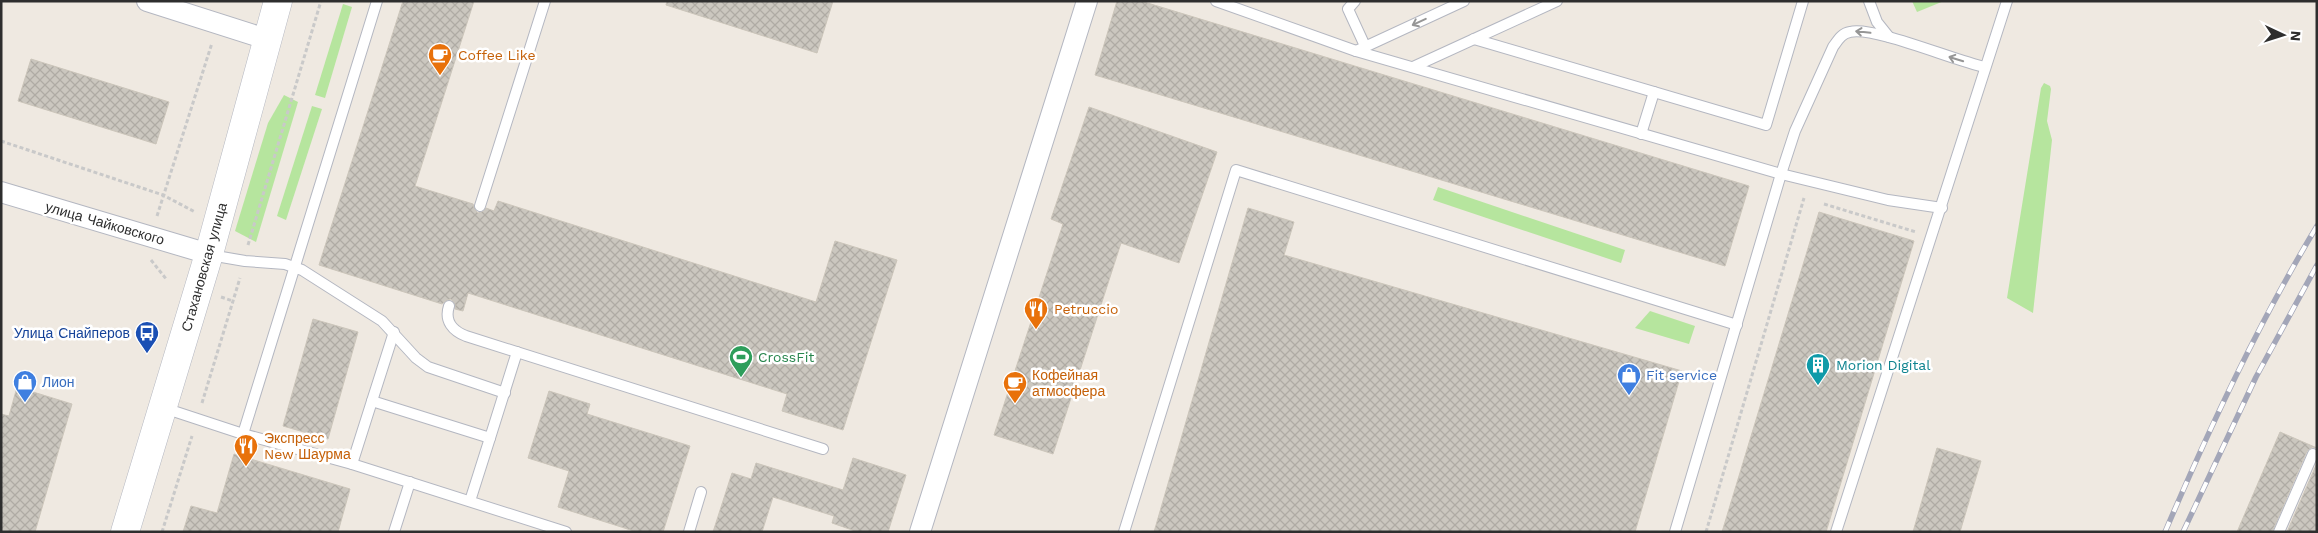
<svg xmlns="http://www.w3.org/2000/svg" width="2318" height="533" viewBox="0 0 2318 533" font-family="'Work Sans',sans-serif">
  <style>
    .grass { fill: #b6e59e }
    .building { fill: url(#building-cross-hatch); stroke: #cbc5ba }
    .lines { fill: none; stroke-linecap: round; stroke-linejoin: round }
    .service-casing { stroke: #b4b7c1; stroke-width: 12 }
    .minor-casing { stroke: #b4b7c1; stroke-width: 22 }
    .secondary-casing { stroke: #b4b7c1; stroke-width: 29 }
    .path { stroke: #c9c9c9; stroke-width: 3; stroke-dasharray: 4 2.5; stroke-linecap: butt }
    .service { stroke: #fff; stroke-width: 10 }
    .minor { stroke: #fff; stroke-width: 20 }
    .secondary { stroke: #fff; stroke-width: 28 }
    .rail-casing { stroke: #a3a6b8; stroke-width: 5.5 }
    .rail { stroke: #fff; stroke-width: 4; stroke-dasharray: 11; stroke-linecap: butt }
    .oneway { stroke: #969696 }
    .labels { text-anchor: middle; dominant-baseline: central; stroke-width: 5; stroke-linejoin: round; paint-order: stroke }
    .food-label { font-size: 14px; fill: #c56008; stroke: #fff; text-anchor: start }
    .street-label { font-size: 14px; fill: #2e2e2e; stroke: #fff }
    .transit-label { font-size: 14px; fill: #164399; stroke: #fff; text-anchor: end }
    .leisure-label { font-size: 14px; fill: #27864d; stroke: #fff; text-anchor: start }
    .culture-label { font-size: 14px; fill: #0d838f; stroke: #fff; text-anchor: start }
    .shop-label { font-size: 14px; fill: #366cbe; stroke: #fff; text-anchor: start }
  </style>
  <defs>
    <pattern id="building-cross-hatch" width="8" height="8" patternUnits="userSpaceOnUse" patternTransform="scale(1.25)"><rect width="8" height="8" fill="#cbc7bf"/><path d="M0 0l8 8M0 8l8-8" fill="none" stroke="#afaba4"/></pattern>
  </defs>
  <rect width="100%" height="100%" fill="#efe9e1"/>
  <g class="grass">
    <path d="M1912 1H1944L1917 12Z"/>
    <path d="M343 4 352 7 325 98 315 95Z"/>
    <path d="M2044 83 2050 86 2051 89 2047 121 2052 140 2033 313 2007 298 2041 88Z"/>
    <path d="M284 95 298 102 256 242 235 231 268 123Z"/>
    <path d="M312 106 322 109 286 220 277 216Z"/>
    <path d="M1438 187 1625 250 1621 263 1433 200Z"/>
    <path d="M1650 311 1695 326 1689 344 1635 328Z"/>
  </g>
  <g class="building">
    <path d="M403 1H474L415 186 473 204 475 210 478 213 484 211 486 208 494 211 498 201 816 302 835 241 897 260 843 430 782 411 787 394 468 293 463 311 455 309V304L451 299 447 300 442 304 319 265Z"/>
    <path d="M667 1H833L817 53 666 5Z"/>
    <path d="M1117 1H1141L1749 186 1725 266 1095 75Z"/>
    <path d="M31 59 169 102 156 144 18 101Z"/>
    <path d="M1089 107 1217 152 1179 263 1121 243 1053 454 994 435 1063 224 1051 219Z"/>
    <path d="M1248 208 1294 222 1284 255 1682 371 1635 532H1154Z"/>
    <path d="M1819 212 1914 241 1826 532H1722Z"/>
    <path d="M313 319 358 332 328 439 283 426Z"/>
    <path d="M17 387 72 404 35 532H1V414L9 416Z"/>
    <path d="M549 391 590 404 587 414 690 446 663 532H637L558 507 569 471 528 458Z"/>
    <path d="M2280 432 2317 448 2312 447 2307 451 2272 532H2237Z"/>
    <path d="M1937 448 1981 461 1960 532H1913Z"/>
    <path d="M234 454 350 489 338 532H183L191 506 217 513Z"/>
    <path d="M853 458 906 475 888 532H858L832 523 834 516 773 497 762 532H713L732 473 751 479 756 463 843 490Z"/>
    <path d="M2317 463V532H2287Z"/>
  </g>
  <g class="lines">
    <g class="service-casing">
      <g id="service">
        <path d="M1216 1 1356 51 1781 174 1888 200 1942 208"/>
        <path d="M1355 1 1348 9 1365 46"/>
        <path d="M1869 1 1877 22 1889 37"/>
        <path d="M1474 39 1766 125 1803 1"/>
        <path d="M1356 51 1464 1"/>
        <path d="M1413 67 1557 1"/>
        <path d="M1641 134 1654 92"/>
        <path d="M480 206 545 1"/>
        <path d="M210 255 245 261 285 264 302 270 382 321 416 358 428 367 505 393"/>
        <path d="M449 306C444 321 453 331 466 336L823 449"/>
        <path d="M372 401 394 332"/>
        <path d="M164 408 243 434 352 464 566 532"/>
        <path d="M243 434 377 1"/>
        <path d="M352 464 372 401 490 438 517 352"/>
        <path d="M470 501 490 438"/>
        <path d="M394 532 410 482"/>
        <path d="M689 532 701 492"/>
        <path d="M1124 532 1236 170 1737 325"/>
        <path d="M1675 532 1781 174 1795 131 1833 47C1838 40 1842 33 1850 32 1874 26 1955 61 1985 67"/>
        <path d="M1836 532 2007 1"/>
        <path d="M2279 532 2313 454"/>
      </g>
    </g>
    <g class="minor-casing">
      <g id="minor">
        <path d="M147 1 266 39"/>
        <path d="M1 192 209 254"/>
        <path d="M920 532 1087 1"/>
      </g>
    </g>
    <g class="secondary-casing">
      <path id="secondary" d="M125 532 209 254 278 1"/>
    </g>
    <g class="path">
      <path d="M1 141 163 195 195 212"/>
      <path d="M1824 204 1916 232"/>
      <path d="M157 216 212 43"/>
      <path d="M248 245 321 1"/>
      <path d="M151 260 167 280"/>
      <path d="M221 297 233 301"/>
      <path d="M202 403 240 278"/>
      <path d="M162 532 192 436"/>
      <path d="M1706 532 1804 198"/>
    </g>
    <use href="#service" class="service"/>
    <use href="#minor" class="minor"/>
    <use href="#secondary" class="secondary"/>
    <g class="rail-casing">
      <g id="rail">
        <path d="M2165 532C2210 427 2258 324 2317 226"/>
        <path d="M2183 532 2256 377 2317 265"/>
      </g>
    </g>
    <use href="#rail" class="rail"/>
  </g>
  <defs><path id="oneway-shaft" d="M-6 0H5M1.5-3L5.5 0L1.5 3" fill="none" stroke-width="1.6" stroke-linecap="round" stroke-linejoin="round" transform="scale(1.25)"/></defs>
  <g class="oneway">
    <use href="#oneway-shaft" transform="translate(1419 22) rotate(155)"/>
    <use href="#oneway-shaft" transform="translate(1863 32) rotate(-174)"/>
    <use href="#oneway-shaft" transform="translate(1956 59) rotate(-163)"/>
  </g>
  <defs>
    <g id="cafe-pin" transform="scale(1.25)"><path d="M0 17L-7.5 6A9.5 9.5 0 1 1 7.5 6Z" fill="#e8710a" stroke="#fff"/><path d="M-5.5-4.5H6V0H3Q3 3.5 0 3.5H-2.5Q-5.5 3.5-5.5 0ZM3-3.2v2h1.7v-2ZM-6 4.5H4V6H-6Z" fill="#fff"/></g>
    <g id="restaurant-pin" transform="scale(1.25)"><path d="M0 17L-7.5 6A9.5 9.5 0 1 1 7.5 6Z" fill="#e8710a" stroke="#fff"/><path d="M-5-6h1v4h1v-4h1v4h1v-4h1v5L-1.5 .5V6h-2V.5L-5-1ZM5-6V6H3V1.5H1.5Q1.5-4 5-6Z" fill="#fff"/></g>
    <g id="bus-pin" transform="scale(1.25)"><path d="M0 17L-7.5 6A9.5 9.5 0 1 1 7.5 6Z" fill="#1a4fb4" stroke="#fff"/><path d="M-5-6H5V4H4V6H2V4H-2V6H-4V4H-5ZM-3.5-4V0h7V-4ZM-3.5 1.2v1.5H-2V1.2ZM2 1.2v1.5H3.5V1.2Z" fill="#fff"/></g>
    <g id="stadium-pin" transform="scale(1.25)"><path d="M0 17L-7.5 6A9.5 9.5 0 1 1 7.5 6Z" fill="#2e9e5b" stroke="#fff"/><path d="M0-5a6.5 5 0 1 0 0 10a6.5 5 0 1 0 0-10ZM-3.5-1.8h7v3.6h-7Z" fill="#fff"/></g>
    <g id="building-pin" transform="scale(1.25)"><path d="M0 17L-7.5 6A9.5 9.5 0 1 1 7.5 6Z" fill="#0f9aa8" stroke="#fff"/><path d="M-4-6H4V6H1V3H-1V6H-4ZM-2.5-4.3h1.7v1.8h-1.7ZM.8-4.3h1.7v1.8H.8ZM-2.5-1h1.7V.8h-1.7ZM.8-1h1.7V.8H.8Z" fill="#fff"/></g>
    <g id="shop-pin" transform="scale(1.25)"><path d="M0 17L-7.5 6A9.5 9.5 0 1 1 7.5 6Z" fill="#3f7fe0" stroke="#fff"/><path d="M-5-2.5h2.3a2.7 3.5 0 0 1 5.4 0H5L5.5 6h-11ZM-1.5-2.5h3a1.5 2.3 0 0 0-3 0Z" fill="#fff"/></g>
  </defs>
  <g fill-rule="evenodd">
    <use href="#cafe-pin" x="440" y="55"/>
    <use href="#restaurant-pin" x="1036" y="309"/>
    <use href="#bus-pin" x="147" y="333"/>
    <use href="#stadium-pin" x="741" y="357"/>
    <use href="#building-pin" x="1818" y="365"/>
    <use href="#shop-pin" x="1629" y="375"/>
    <use href="#shop-pin" x="25" y="382"/>
    <use href="#cafe-pin" x="1015" y="383"/>
    <use href="#restaurant-pin" x="246" y="446"/>
  </g>
  <g class="labels">
    <g class="food-label">
      <text x="458" y="55">Coffee Like</text>
      <text x="1054" y="309">Petruccio</text>
      <text x="1032" y="375">Кофейная<tspan x="1032" dy="16">атмосфера</tspan></text>
      <text x="264" y="438">Экспресс<tspan x="264" dy="16">New Шаурма</tspan></text>
    </g>
    <g class="street-label">
      <text transform="translate(105 223) rotate(16)">улица Чайковского</text>
      <text transform="translate(204 267) rotate(-74)">Стахановская улица</text>
    </g>
    <g class="transit-label">
      <text x="130" y="333">Улица Снайперов</text>
    </g>
    <g class="leisure-label">
      <text x="758" y="357">CrossFit</text>
    </g>
    <g class="culture-label">
      <text x="1836" y="365">Morion Digital</text>
    </g>
    <g class="shop-label">
      <text x="1646" y="375">Fit service</text>
      <text x="42" y="382">Лион</text>
    </g>
  </g>
  <rect width="2318" height="533" fill="none" stroke="#2e2e2e" stroke-width="5"/>
  <g transform="translate(2283 35) rotate(94)" stroke="#ffffff" stroke-width="4" paint-order="stroke">
  <path d="M0-4L9 19L0 12L-9 19Z" fill="#2e2e2e"/>
  <text y="-8" font-size="14" font-weight="bold" text-anchor="middle" fill="#2e2e2e">N</text>
  </g>
</svg>
